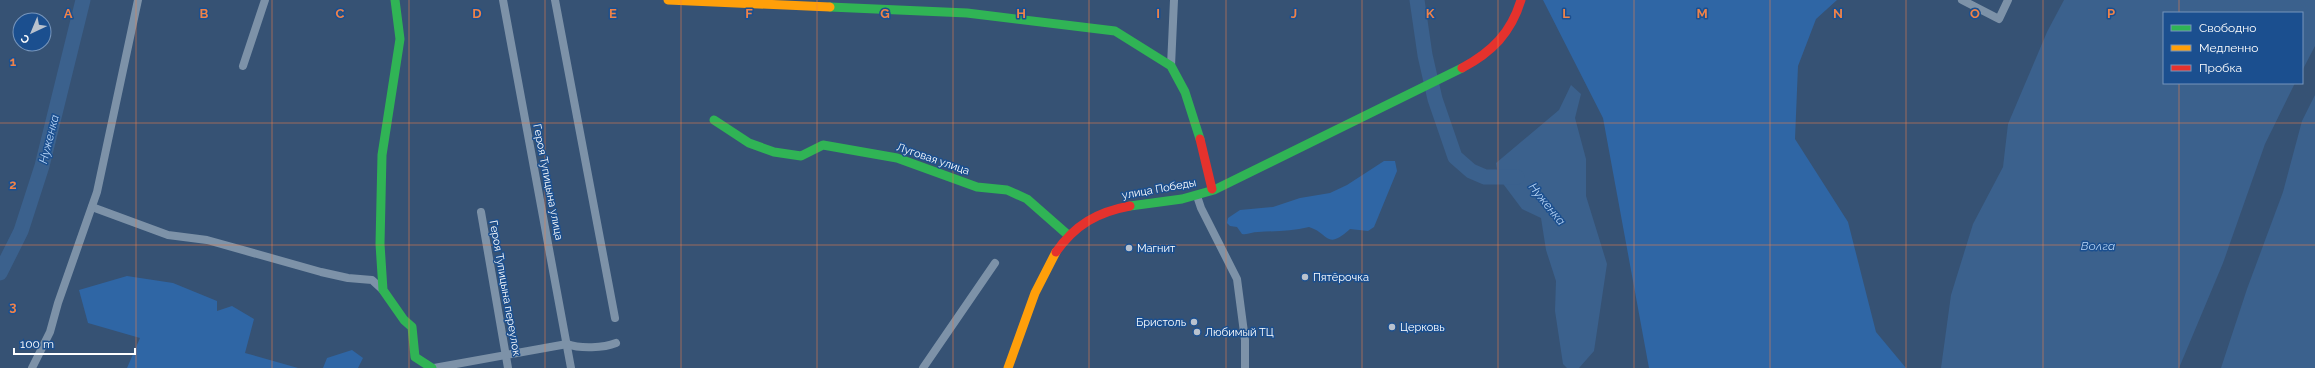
<svg xmlns="http://www.w3.org/2000/svg" width="2315" height="368" viewBox="0 0 2315 368" font-family="Raleway,sans-serif">
  <style>
    .green { fill: #2f66a5 }
    .water { fill: #3b618d }
    .lines { fill: none; stroke-linecap: round; stroke-linejoin: round }
    .river { stroke: #3b618d; stroke-width: 15 }
    .street { stroke: #7d92a8; stroke-width: 8 }
    .fast { stroke: #30b455; stroke-width: 9 }
    .slow { stroke: #ff9f0a; stroke-width: 9 }
    .jam { stroke: #e5322d; stroke-width: 9 }
    .grid { fill: none; stroke: #ee8249; stroke-width: 1; stroke-opacity: 0.55 }
    .poi-dot { fill: #b9c2ce; stroke: #1b4f8f; stroke-width: 1.5 }
    .labels { text-anchor: middle; dominant-baseline: central; stroke-width: 3; stroke-linejoin: round; paint-order: stroke }
    .street-label { font-size: 11px; fill: #fff; stroke: #1b4f8f }
    .poi-label { font-size: 11px; fill: #fff; stroke: #1b4f8f; text-anchor: start }
    .water-label { font-size: 12px; font-style: italic; fill: #b5d3f5; stroke: #1b4f8f }
    .grid-label { font-size: 13px; text-anchor: middle; font-weight: bold; fill: #ee8249; stroke: #1b4f8f; stroke-width: 3; stroke-linejoin: round; paint-order: stroke }
  </style>
  <rect width="100%" height="100%" fill="#365274"/>
  <g class="green">
    <path d="M1543 0H1837L1816 19 1798 66 1795 139 1848 222 1876 332 1906 368H1649L1603 118Z"/>
    <path d="M1384 161H1395L1397 171 1374 227 1368 231 1350 229C1326 251 1329 233 1309 227 1292 231 1276 231 1258 232 1252 232 1248 235 1242 234L1237 227 1230 226 1227 223 1228 218 1240 210 1273 207 1300 198 1330 193 1347 185Z"/>
    <path d="M127 276 173 283 217 301V311L232 306 254 319 245 353 298 368H127L140 338 88 323 79 290Z"/>
    <path d="M352 350 363 358 358 368H323L327 358Z"/>
  </g>
  <g class="water">
    <path d="M2064 0H2315V46L2302 71V13H2164V83H2295L2265 144 2223 263 2179 368H1941L1951 295 1973 224 2003 167 2008 124 2047 32Z"/>
    <path d="M1571 85 1581 94 1575 118 1586 159V196L1607 264 1594 351 1579 368H1567L1563 364 1555 311 1556 281 1546 250 1541 218 1522 209 1498 177 1496 163 1559 110Z"/>
    <path d="M2315 95V368H2221L2247 289 2283 192 2302 121Z"/>
  </g>
  <g class="lines">
    <g class="river">
      <path d="M1417 0 1425 55 1435 99 1455 157 1471 171 1485 177H1517"/>
      <path d="M0 273 21 231 42 166 83 0"/>
    </g>
    <g class="street">
      <path d="M503 0 571 368"/>
      <path d="M555 0 615 318"/>
      <path d="M1962 0 1999 19 2008 0"/>
      <path d="M243 66 265 0"/>
      <path d="M1171 66 1174 0"/>
      <path d="M1197 196 1201 208 1237 279 1245 340V368"/>
      <path d="M92 207 168 235 207 240 321 272 348 278 372 280 383 290"/>
      <path d="M481 212 508 368"/>
      <path d="M32 368 50 332 58 303 97 192 138 0"/>
      <path d="M434 368 567 344C580 349 604 348 616 343"/>
      <path d="M923 368 995 263"/>
    </g>
    <g class="fast">
      <path d="M395 0 400 39 382 155 380 244 383 290 404 320 412 327 415 357 432 368"/>
      <path d="M830 7 967 13 1115 31 1171 66 1185 92 1200 139"/>
      <path d="M714 120 749 143 774 152 801 156 823 145 897 158 977 187 1007 190 1027 199 1068 235"/>
      <path d="M1130 206 1182 199 1214 190 1462 68"/>
    </g>
    <g class="slow">
      <path d="M668 0 830 7"/>
      <path d="M1008 368 1035 293 1056 252"/>
    </g>
    <g class="jam">
      <path d="M1462 68C1492 52 1511 33 1521 0"/>
      <path d="M1200 139 1212 189"/>
      <path d="M1056 252C1075 225 1097 212 1130 206"/>
    </g>
  </g>
  <path class="grid" d="M136 0V368M272 0V368M409 0V368M545 0V368M681 0V368M817 0V368M953 0V368M1089 0V368M1226 0V368M1362 0V368M1498 0V368M1634 0V368M1770 0V368M1906 0V368M2043 0V368M2179 0V13M2179 83V368M0 123H2315M0 245H2315"/>
  <g class="poi-dot">
    <circle cx="1129" cy="248" r="4"/>
    <circle cx="1305" cy="277" r="4"/>
    <circle cx="1194" cy="322" r="4"/>
    <circle cx="1392" cy="327" r="4"/>
    <circle cx="1197" cy="332" r="4"/>
  </g>
  <g class="labels">
    <g class="street-label">
      <text transform="translate(933 159) rotate(19)">Луговая улица</text>
      <text transform="translate(548 182) rotate(79)">Героя Тупицына улица</text>
      <text transform="translate(1159 189) rotate(-10)">улица Победы</text>
      <text transform="translate(505 288) rotate(80)">Героя Тупицына переулок</text>
    </g>
    <g class="poi-label">
      <text x="1137" y="248">Магнит</text>
      <text x="1313" y="277">Пятёрочка</text>
      <text x="1186" y="322" text-anchor="end">Бристоль</text>
      <text x="1400" y="327">Церковь</text>
      <text x="1205" y="332">Любимый ТЦ</text>
    </g>
    <g class="water-label">
      <text transform="translate(49 139) rotate(-76)">Нуженка</text>
      <text transform="translate(1547 204) rotate(51)">Нуженка</text>
      <text x="2098" y="246">Волга</text>
    </g>
  </g>
  <g class="grid-label">
    <text x="68" y="18">A</text>
    <text x="204" y="18">B</text>
    <text x="340" y="18">C</text>
    <text x="477" y="18">D</text>
    <text x="613" y="18">E</text>
    <text x="749" y="18">F</text>
    <text x="885" y="18">G</text>
    <text x="1021" y="18">H</text>
    <text x="1158" y="18">I</text>
    <text x="1294" y="18">J</text>
    <text x="1430" y="18">K</text>
    <text x="1566" y="18">L</text>
    <text x="1702" y="18">M</text>
    <text x="1838" y="18">N</text>
    <text x="1975" y="18">O</text>
    <text x="2111" y="18">P</text>
    <text x="13" y="66">1</text>
    <text x="13" y="189">2</text>
    <text x="13" y="311">3</text>
  </g>
  <rect x="2163" y="12" width="140" height="72" fill="#1b4f8f" stroke="#7695bc"/>
  <rect x="2171" y="25" width="20" height="6" fill="#30b455" stroke="#7695bc"/>
  <text x="2199" y="32" font-size="12" fill="#ffffff">Свободно</text>
  <rect x="2171" y="45" width="20" height="6" fill="#ff9f0a" stroke="#7695bc"/>
  <text x="2199" y="52" font-size="12" fill="#ffffff">Медленно</text>
  <rect x="2171" y="65" width="20" height="6" fill="#e5322d" stroke="#7695bc"/>
  <text x="2199" y="72" font-size="12" fill="#ffffff">Пробка</text>
  <g transform="translate(32 32) rotate(224)"><circle r="19" fill="#1b4f8f" stroke="#7695bc"/>
  <path d="M0-3L7 15L0 10L-7 15Z" fill="#b9c2ce"/>
  <text y="-6" font-size="11" font-weight="bold" text-anchor="middle" fill="#ffffff">С</text>
  </g>
  <path d="M14 348v6h121v-6" fill="none" stroke="#ffffff" stroke-width="2"/>
  <text x="20" y="348" font-size="12" fill="#ffffff" stroke="#1b4f8f" stroke-width="3" paint-order="stroke">100 m</text>
</svg>
